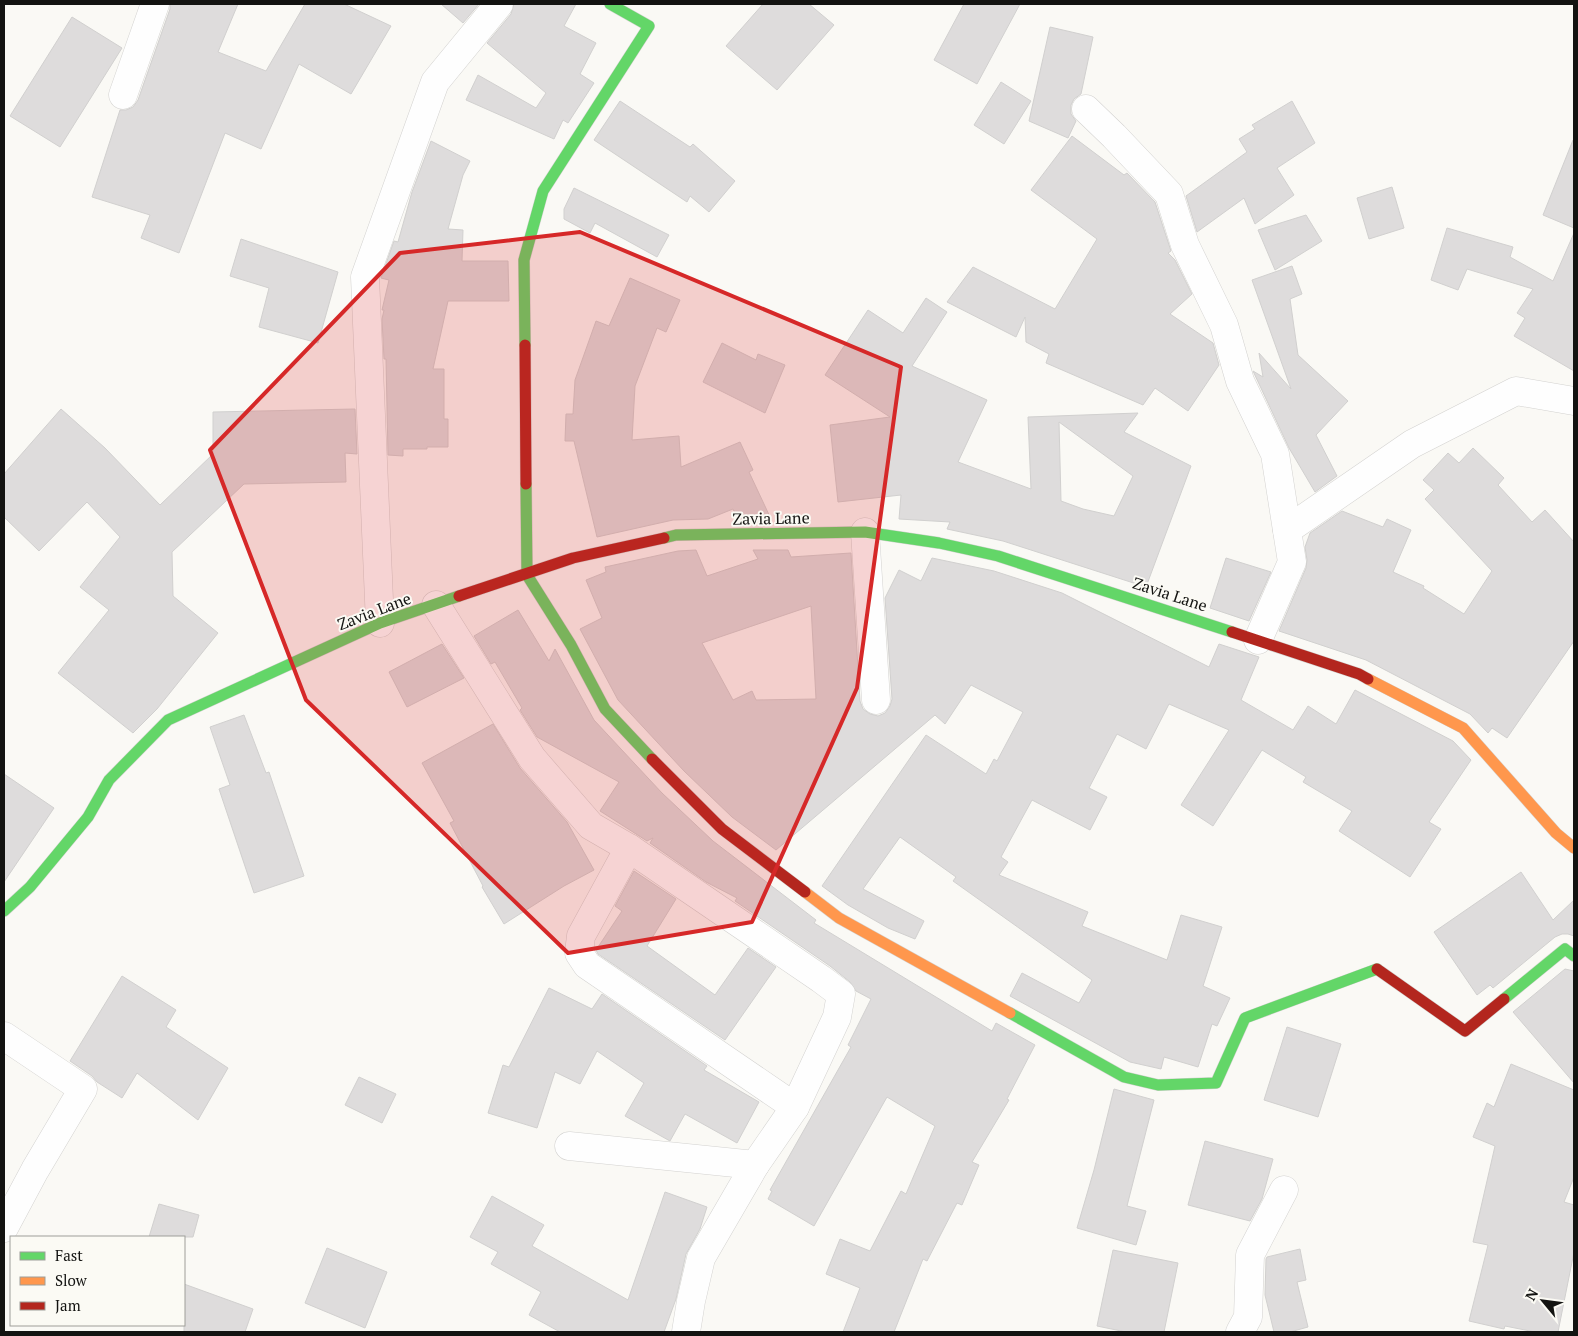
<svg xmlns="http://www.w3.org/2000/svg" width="1578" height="1336" viewBox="0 0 1578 1336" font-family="'PT Serif',serif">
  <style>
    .building { fill: #dedcdc; stroke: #d1d0cf; fill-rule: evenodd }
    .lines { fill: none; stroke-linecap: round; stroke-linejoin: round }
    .street-casing { stroke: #d3d2d0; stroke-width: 29 }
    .fast-casing { stroke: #d3d2d0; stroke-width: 12 }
    .slow-casing { stroke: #d3d2d0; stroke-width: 12 }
    .jam-casing { stroke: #d3d2d0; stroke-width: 12 }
    .street { stroke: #fefefe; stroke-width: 28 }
    .fast { stroke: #63d668; stroke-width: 11 }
    .slow { stroke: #ff974d; stroke-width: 11 }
    .jam { stroke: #b3261e; stroke-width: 11 }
    .marked { fill: #d62828; fill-opacity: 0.2; stroke: #d62828; stroke-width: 4; stroke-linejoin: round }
    .labels { text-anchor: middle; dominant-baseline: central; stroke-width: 4; stroke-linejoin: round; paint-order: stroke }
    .street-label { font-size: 16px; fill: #131311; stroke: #fbfaf4 }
  </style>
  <rect width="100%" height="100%" fill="#faf9f5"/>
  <g class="building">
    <path d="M170 4H238L218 52 266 71 305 4H344L391 26 351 94 299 64 261 149 225 133 179 253 141 238 150 215 92 197 120 110H126L133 107 138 100 170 9Z"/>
    <path d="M441 4H479L463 23Z"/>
    <path d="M514 4H576L564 26 596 43 580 74 594 83 568 123 563 120 554 139 466 100 478 75 536 108 546 93 487 43 511 14Z"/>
    <path d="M763 4H809L834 25 777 90 726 46Z"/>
    <path d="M964 4H1020L977 84 934 60Z"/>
    <path d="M72 17 122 48 60 147 10 116Z"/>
    <path d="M1050 27 1093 37 1081 94 1074 99 1071 105V114L1076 121 1068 138 1029 121Z"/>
    <path d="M1001 82 1031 101 1004 144 974 125Z"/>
    <path d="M620 101 690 147 693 144 735 181 709 212 690 196 687 202 594 140Z"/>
    <path d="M1292 101 1315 143 1277 168 1294 195 1255 224 1244 198 1197 232 1186 196 1247 152 1239 139 1255 129 1252 125Z"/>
    <path d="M1072 136 1124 175 1127 173 1155 202 1171 251 1168 253 1175 260 1192 294 1170 314 1213 343 1219 365 1188 411 1155 388 1143 405 1046 363 1049 354 1026 342 1025 317 1016 337 947 302 973 267 1055 309 1097 239 1031 190Z"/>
    <path d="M1573 140H1574V228L1543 215Z"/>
    <path d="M431 141 470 161 463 175 448 229 463 230 462 261H508L509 301H448L433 369H444V419H448V447H427V449H403V456L388 455 386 359H384L382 319 384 310H382L389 280 381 278 394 241 398 242 412 192Z"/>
    <path d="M1392 187 1404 228 1369 239 1357 198Z"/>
    <path d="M574 188 669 235 657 257 595 223 590 233 564 219V209Z"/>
    <path d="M1306 215 1322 241 1275 270 1258 230Z"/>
    <path d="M1447 228 1513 247 1510 257 1553 281 1574 233V371L1514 336 1525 318 1517 313 1533 289 1467 269 1458 290 1431 280Z"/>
    <path d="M241 239 338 272 318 343 259 327 269 288 230 276Z"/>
    <path d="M1292 266 1302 294 1290 299 1298 355 1348 401 1316 435 1337 476 1315 492 1289 448 1253 371 1263 377 1259 353 1291 389 1252 280Z"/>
    <path d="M630 278 680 300 666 332 657 328 635 386 632 440 679 436 681 467 740 442 753 470 749 472 771 519H738L733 509 708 519 673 520 597 537 574 441H565L566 414H573L575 380 596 321 609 326Z"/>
    <path d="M926 298 947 312 912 366 987 400 958 462 1031 489 1028 417 1138 413 1124 432 1191 466 1146 587 1003 541 947 529 950 522 899 519 901 495 838 502 830 425 890 417 825 375 868 310 903 333ZM1059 422 1133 476 1114 516 1083 509 1061 501Z"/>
    <path d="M722 343 756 360 758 354 785 365 765 413 703 382Z"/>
    <path d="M61 409 105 448 160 505 213 454V412L355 409 357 454 345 453 346 482 244 484 172 552 173 596 218 633 157 709 133 733 58 673 109 610 80 587 120 537 87 502 39 551 4 517V474Z"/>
    <path d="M1473 448 1504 478 1498 485 1532 522 1545 510 1574 542V641L1507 738 1492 728 1488 733 1470 714 1366 660 1279 631 1306 568 1307 560 1305 547 1310 533 1342 511 1383 527 1387 519 1411 530 1393 572 1424 586 1423 588 1464 614 1492 571 1425 499 1434 490 1423 480 1448 453 1459 463Z"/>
    <path d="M696 550 707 576 758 559 753 550H788L791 557 851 553 860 701 863 709 870 714 878 716 885 713 890 706 892 699 885 598 899 570 921 581 932 558 994 571 1062 593 1209 667 1219 644 1259 657 1241 700 1293 730 1308 706 1336 724 1355 690 1453 741 1471 760 1429 822 1441 829 1410 877 1339 831 1352 811 1303 782 1306 777 1262 750 1213 826 1181 805 1229 730 1169 704 1146 749 1117 734 1089 788 1107 797 1090 830 1032 800 1001 857 1008 862 999 875 1088 912 1082 926 1167 960 1181 915 1222 927 1203 986 1230 998 1217 1026 1212 1024 1198 1067 1164 1057 1161 1069 1130 1062 1010 996 1022 973 1079 1003 1092 980 953 881 956 877 900 837 863 889 924 921 915 939 888 928 848 905 822 886 926 735 986 774 994 759 997 761 1023 712 971 685 945 724 935 715 776 850 732 817 684 771 618 700 580 629 602 618 586 580 606 572 605 567 678 551ZM811 606 816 699 756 700 752 691 733 700 702 643Z"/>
    <path d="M1226 558 1271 572 1249 621 1210 608Z"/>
    <path d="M518 610 549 661 555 649 594 720 662 793 713 841 816 920 814 923 992 1031 996 1023 1035 1045 1007 1099 1009 1100 972 1162 979 1165 962 1205 957 1203 927 1261 923 1259 894 1332H843L860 1288 826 1274 840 1239 870 1251 901 1191 906 1194 935 1126 887 1097 814 1226 768 1199 772 1191 770 1190 851 1047 848 1045 871 999 856 991 850 982 830 966 735 901 737 898 706 882 650 843 653 838 647 841 600 811 619 782 537 737 520 710 522 708 495 662 491 664 474 636Z"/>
    <path d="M442 644 464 678 407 707 389 672Z"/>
    <path d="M244 715 266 773 269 772 304 876 254 893 219 789 230 785 210 727Z"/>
    <path d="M493 724 520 768 567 822 594 870 564 886 504 924 482 887 483 886 450 823 454 821 422 763Z"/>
    <path d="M4 774 54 808 4 882Z"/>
    <path d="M634 871 676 899 647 946 715 995 748 948 776 967 725 1040 598 954 596 950 622 911 615 906Z"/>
    <path d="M1521 872 1553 920 1574 900V936L1568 934H1562L1555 937 1493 988 1490 985 1477 995 1434 932Z"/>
    <path d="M1565 969 1574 971V1083L1513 1012Z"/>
    <path d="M122 976 176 1010 166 1027 228 1068 198 1120 137 1073 122 1098 97 1082 92 1076 70 1061Z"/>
    <path d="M549 988 592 1009 602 994 707 1066 704 1070 759 1102 737 1143 685 1114 670 1141 625 1116 644 1083 597 1051 580 1084 555 1072 537 1128 488 1113 503 1065 509 1067Z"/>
    <path d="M1287 1027 1341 1044 1318 1117 1264 1100Z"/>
    <path d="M1511 1064 1574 1090V1177L1564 1202 1574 1205V1252L1558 1332H1535L1505 1326 1504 1329 1469 1321 1488 1245 1473 1242 1495 1146 1473 1137 1487 1103 1494 1107Z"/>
    <path d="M359 1077 396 1094 382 1123 345 1105Z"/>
    <path d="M1114 1089 1154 1100 1127 1206 1146 1211 1136 1245 1077 1228 1094 1170Z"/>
    <path d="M1205 1141 1273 1159 1262 1199 1250 1221 1188 1205Z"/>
    <path d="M665 1192 707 1207 700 1229 686 1254 676 1299 664 1332H560L529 1315 541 1292 491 1264 498 1252 470 1237 492 1196 544 1225 532 1246 628 1300Z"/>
    <path d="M159 1204 199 1215 193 1237H149Z"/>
    <path d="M327 1248 387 1272 365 1328 305 1303Z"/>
    <path d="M1300 1249 1306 1280 1297 1282 1308 1327 1290 1332H1274L1265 1295 1266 1259 1267 1257Z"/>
    <path d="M1113 1250 1178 1263 1164 1332H1126L1097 1326Z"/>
    <path d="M184 1284 253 1309 245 1332H184Z"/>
  </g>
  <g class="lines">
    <g class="street-casing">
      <g id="street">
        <path d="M123 95 155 4"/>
        <path d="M1086 109 1114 136 1169 194 1185 245 1224 325 1240 381 1275 454 1292 562 1258 640"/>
        <path d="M1287 530 1412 444 1516 391 1574 401"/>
        <path d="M865 532 876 700"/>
        <path d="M436 605 532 758 591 826 629 848 821 979 841 994 837 1017 795 1107 755 1165 701 1258 691 1301 686 1332"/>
        <path d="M380 623 365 277 435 82 499 4"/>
        <path d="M629 848 581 936 579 953 587 965 795 1107"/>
        <path d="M4 1036 83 1089 35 1170 4 1228"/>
        <path d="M569 1146 755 1165"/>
        <path d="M1240 1332 1248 1317 1250 1255 1284 1190"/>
      </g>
    </g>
    <g class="fast-casing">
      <g id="fast">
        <path d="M525 345 524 260 543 191 649 26 610 4"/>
        <path d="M526 484 527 575 571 645 605 709 652 759"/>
        <path d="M664 538 676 535 865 532 939 543 998 556 1232 632"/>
        <path d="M4 911 30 887 88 817 109 780 168 720 380 623 459 596"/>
        <path d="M1504 999 1565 949 1574 956"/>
        <path d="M1010 1013 1124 1077 1158 1085 1216 1083 1245 1018 1377 969"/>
      </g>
    </g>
    <g class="slow-casing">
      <g id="slow">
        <path d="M1368 679 1463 728 1556 833 1574 848"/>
        <path d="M805 892 839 918 1010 1013"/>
      </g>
    </g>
    <g class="jam-casing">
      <g id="jam">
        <path d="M525 345 526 484"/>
        <path d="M459 596 573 558 664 538"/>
        <path d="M1232 632 1359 674 1368 679"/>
        <path d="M652 759 722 829 805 892"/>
        <path d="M1377 969 1465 1031 1504 999"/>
      </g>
    </g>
    <use href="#street" class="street"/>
    <use href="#fast" class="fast"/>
    <use href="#slow" class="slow"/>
    <use href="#jam" class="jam"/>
  </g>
  <path class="marked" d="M580 232 901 367 857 688 752 922 568 953 306 700 210 450 400 253Z"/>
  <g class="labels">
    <g class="street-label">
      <text transform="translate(771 518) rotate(-1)">Zavia Lane</text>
      <text transform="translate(1170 594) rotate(18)">Zavia Lane</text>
      <text transform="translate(374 611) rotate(-21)">Zavia Lane</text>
    </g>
  </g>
  <rect width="1578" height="1336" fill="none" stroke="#131311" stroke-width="10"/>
  <rect x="10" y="1236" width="175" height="90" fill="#fbfaf4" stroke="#9e9e99"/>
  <rect x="20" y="1252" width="25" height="8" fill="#63d668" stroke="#9e9e99"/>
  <text x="55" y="1261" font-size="15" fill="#131311">Fast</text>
  <rect x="20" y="1277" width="25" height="8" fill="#ff974d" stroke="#9e9e99"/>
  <text x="55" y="1286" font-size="15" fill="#131311">Slow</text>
  <rect x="20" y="1302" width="25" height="8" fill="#b3261e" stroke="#9e9e99"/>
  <text x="55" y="1311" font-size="15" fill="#131311">Jam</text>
  <g transform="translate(1543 1301) rotate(299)" stroke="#fbfaf4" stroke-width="4" paint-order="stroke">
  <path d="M0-4L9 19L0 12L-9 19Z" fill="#131311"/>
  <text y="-8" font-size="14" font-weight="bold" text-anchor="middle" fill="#131311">N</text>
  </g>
</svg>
